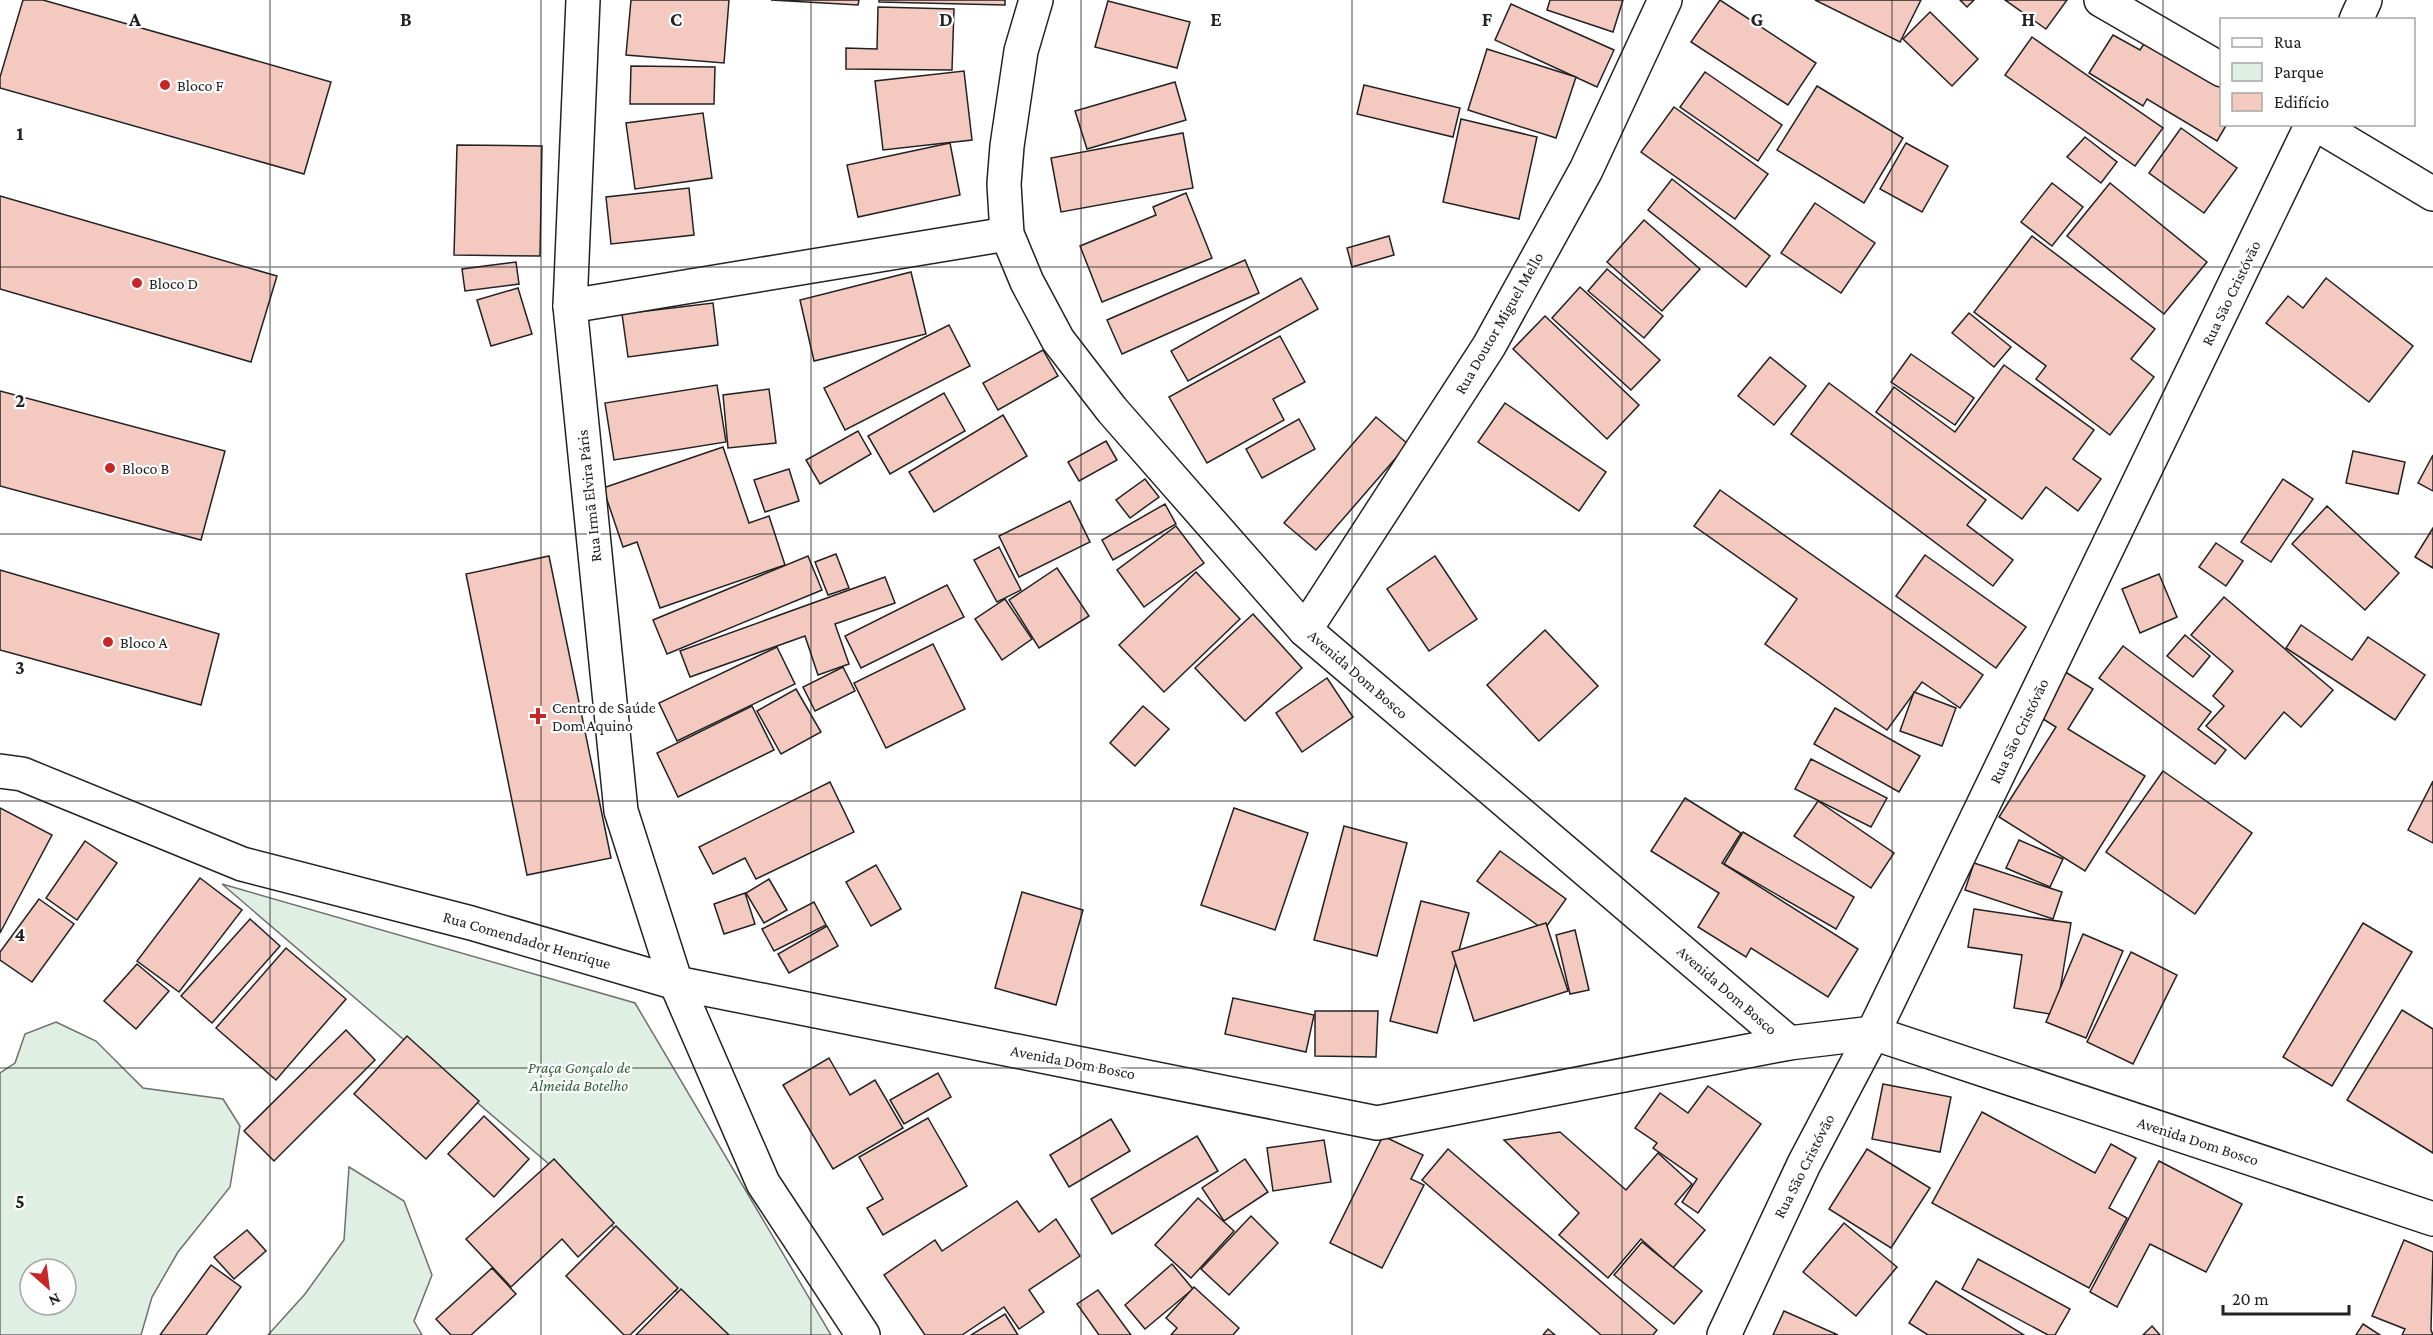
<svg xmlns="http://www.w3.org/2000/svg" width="2433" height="1335" viewBox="0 0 2433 1335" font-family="'Crimson Pro',serif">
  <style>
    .green { fill: #e0efe3; stroke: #6f6f6f; stroke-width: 1.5; fill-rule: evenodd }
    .building { fill: #f3c9c0; stroke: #222; stroke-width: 1.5 }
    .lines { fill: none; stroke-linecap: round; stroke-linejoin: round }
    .street-casing { stroke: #222; stroke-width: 36 }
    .secondary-casing { stroke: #222; stroke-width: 36 }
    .street { stroke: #fff; stroke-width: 33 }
    .secondary { stroke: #fff; stroke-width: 33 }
    .grid { fill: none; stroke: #222; stroke-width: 1.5; stroke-opacity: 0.55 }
    .poi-dot { fill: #c62828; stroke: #fff; stroke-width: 2 }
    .labels { text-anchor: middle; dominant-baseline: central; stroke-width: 4.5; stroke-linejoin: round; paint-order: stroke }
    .poi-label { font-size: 16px; fill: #222; stroke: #fff; text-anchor: start }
    .street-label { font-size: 16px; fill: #222; stroke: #fff }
    .park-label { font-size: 16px; font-style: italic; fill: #2f5e38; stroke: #fff }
    .grid-label { font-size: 20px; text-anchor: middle; font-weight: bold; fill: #222; stroke: #fff; stroke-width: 4.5; stroke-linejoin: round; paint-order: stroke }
  </style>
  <rect width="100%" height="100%" fill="#fff"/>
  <g class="green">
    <path d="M222 884 635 1003 831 1335H719L564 1177Z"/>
    <path d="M56 1022 96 1041 143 1088 223 1099 240 1126 230 1187 178 1252 152 1297 141 1335H0V1073L15 1063 25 1034ZM30 1269H66V1305H30Z"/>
    <path d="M349 1167 404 1201 432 1275 414 1321 422 1335H268L305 1294 344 1240Z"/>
  </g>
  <g class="building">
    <path d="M23 0H43L331 82 304 174 0 88V77Z"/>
    <path d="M631 0H729L724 63 626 55Z"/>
    <path d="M771 0H859L858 5Z"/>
    <path d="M879 0H1005V5L879 2Z"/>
    <path d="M1550 0H1623L1613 32 1547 10Z"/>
    <path d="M1720 0 1816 63 1788 105 1691 42Z"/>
    <path d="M1815 0H1921L1900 42Z"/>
    <path d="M1960 0H1974L1967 7Z"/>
    <path d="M2005 0H2067L2046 29Z"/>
    <path d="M1108 1 1190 22 1177 68 1095 47Z"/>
    <path d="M1511 4 1614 50 1597 87 1495 40Z"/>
    <path d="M878 7 954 9 952 70 846 69V48L877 49Z"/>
    <path d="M1930 12 1978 59 1952 86 1903 39Z"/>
    <path d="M2113 35 2140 50 2149 36 2222 80V124H2227L2217 141 2147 99 2143 106 2089 73Z"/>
    <path d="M2032 37 2163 128 2135 166 2005 75Z"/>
    <path d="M1487 49 1576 77 1556 138 1468 110Z"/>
    <path d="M631 66 715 67 714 104H630Z"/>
    <path d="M964 71 972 140 883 150 875 81Z"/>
    <path d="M1705 72 1782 125 1758 161 1680 107Z"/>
    <path d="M1175 82 1186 120 1087 149 1075 111Z"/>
    <path d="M1364 85 1460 108 1453 137 1357 114Z"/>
    <path d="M1817 86 1903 138 1864 203 1777 150Z"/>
    <path d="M1674 107 1768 174 1735 219 1641 152Z"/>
    <path d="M703 113 712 178 635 189 626 123Z"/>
    <path d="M1461 119 1537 137 1519 219 1443 202Z"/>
    <path d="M2181 128 2237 168 2204 213 2149 173Z"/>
    <path d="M1183 133 1193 188 1061 212 1051 158Z"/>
    <path d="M2085 137 2117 162 2101 183 2067 157Z"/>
    <path d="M950 143 960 195 858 217 847 165Z"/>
    <path d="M1906 143 1948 166 1922 212 1880 189Z"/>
    <path d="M457 145 542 146 540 256 454 255Z"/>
    <path d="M1672 179 1770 256 1746 287 1648 210Z"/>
    <path d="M2052 183 2083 207 2052 246 2021 222Z"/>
    <path d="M2110 183 2207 262 2164 314 2067 236Z"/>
    <path d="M689 188 694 235 611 244 606 197Z"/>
    <path d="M1186 193 1212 258 1102 302 1080 246 1156 215 1153 207Z"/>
    <path d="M0 196 277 276 251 362 0 289Z"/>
    <path d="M1815 203 1875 243 1841 293 1781 253Z"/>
    <path d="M1644 220 1700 269 1662 311 1607 262Z"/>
    <path d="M1389 236 1394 255 1352 267 1347 248Z"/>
    <path d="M2032 236 2155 329 2131 359 2154 377 2110 435 2036 379 2046 366 1974 312Z"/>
    <path d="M1245 260 1259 293 1122 354 1107 320Z"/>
    <path d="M516 262 519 284 465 291 462 269Z"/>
    <path d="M1607 269 1663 316 1644 338 1588 291Z"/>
    <path d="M911 272 926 334 814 361 800 300Z"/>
    <path d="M1301 278 1318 309 1188 381 1171 351Z"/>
    <path d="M2326 278 2413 346 2369 402 2266 323 2288 296 2303 308Z"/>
    <path d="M1580 287 1660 360 1631 390 1552 318Z"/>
    <path d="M518 288 532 334 491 346 477 300Z"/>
    <path d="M713 303 718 345 628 357 622 314Z"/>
    <path d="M1969 313 2011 347 1994 367 1952 333Z"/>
    <path d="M1545 316 1639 405 1607 439 1513 349Z"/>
    <path d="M949 325 970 366 845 430 824 388Z"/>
    <path d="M1280 336 1305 382 1273 399 1284 420 1207 463 1169 397Z"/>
    <path d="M1043 350 1058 376 998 410 983 383Z"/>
    <path d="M1911 354 1974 398 1955 425 1891 382Z"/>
    <path d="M1770 357 1806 386 1774 425 1738 396Z"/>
    <path d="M2004 365 2094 430 2073 459 2101 479 2078 511 2046 487 2022 519 1876 412 1894 387 1955 432Z"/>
    <path d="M1829 383 1986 500 1967 525 2013 560 1993 586 1791 434Z"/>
    <path d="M717 385 726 442 614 460 605 403Z"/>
    <path d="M769 389 776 443 728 448 723 395Z"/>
    <path d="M0 391 225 451 201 540 0 486Z"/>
    <path d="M944 393 965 431 890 474 868 436Z"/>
    <path d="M1505 403 1606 472 1579 511 1478 442Z"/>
    <path d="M1003 415 1027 456 934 512 909 472Z"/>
    <path d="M1376 417 1408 444 1316 550 1284 523Z"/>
    <path d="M1299 419 1315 449 1262 478 1246 449Z"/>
    <path d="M858 431 871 454 820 484 806 460Z"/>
    <path d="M1106 441 1117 460 1079 481 1068 462Z"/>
    <path d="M723 447 749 523 769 516 785 565 660 608 637 542 623 547 603 488Z"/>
    <path d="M2353 451 2405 462 2398 494 2346 483Z"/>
    <path d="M2433 455V491L2418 483Z"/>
    <path d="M789 469 799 501 765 512 754 480Z"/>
    <path d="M1145 479 1159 497 1130 518 1116 500Z"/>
    <path d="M2283 479 2313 499 2271 562 2241 542Z"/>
    <path d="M1720 490 1983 675 1960 708 1922 682 1887 730 1765 644 1797 599 1694 526Z"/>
    <path d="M1070 501 1090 542 1019 577 999 536Z"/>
    <path d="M1165 504 1176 524 1113 560 1102 540Z"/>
    <path d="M2327 506 2399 573 2365 610 2292 544Z"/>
    <path d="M1176 526 1204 563 1144 607 1117 570Z"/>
    <path d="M2433 528V568L2415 557Z"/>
    <path d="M2216 543 2243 561 2226 586 2199 567Z"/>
    <path d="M999 547 1021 590 997 602 974 560Z"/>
    <path d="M836 554 849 588 828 595 815 562Z"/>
    <path d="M1925 555 2026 627 1996 668 1896 596Z"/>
    <path d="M549 556 611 858 527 875 466 574Z"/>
    <path d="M808 556 822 590 667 654 653 620Z"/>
    <path d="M1435 556 1477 619 1429 651 1387 589Z"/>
    <path d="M1057 568 1089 616 1039 648 1009 600Z"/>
    <path d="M0 570 219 634 201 705 0 650Z"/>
    <path d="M1196 572 1240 619 1164 692 1119 645Z"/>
    <path d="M2159 574 2177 617 2140 633 2122 589Z"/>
    <path d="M885 577 895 603 835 624 849 664 818 675 805 636 690 677 680 651Z"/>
    <path d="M947 585 964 617 861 668 845 636Z"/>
    <path d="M2224 597 2333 690 2301 727 2284 712 2245 759 2206 726 2224 706 2213 696 2233 671 2191 635Z"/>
    <path d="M1005 599 1032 639 1002 660 975 619Z"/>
    <path d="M1253 614 1302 668 1245 721 1195 668Z"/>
    <path d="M2301 625 2352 660 2368 637 2425 675 2395 720 2286 648Z"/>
    <path d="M1545 630 1598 686 1539 741 1487 685Z"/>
    <path d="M2185 635 2210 656 2193 677 2167 656Z"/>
    <path d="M933 644 965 709 886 748 854 683Z"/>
    <path d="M2123 646 2211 712 2198 729 2226 750 2215 764 2099 678Z"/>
    <path d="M777 647 795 684 677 741 659 703Z"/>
    <path d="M843 667 855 691 815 711 803 687Z"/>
    <path d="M2059 668 2093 689 2068 729 2145 776 2085 871 1999 817 2056 727 2032 712Z"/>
    <path d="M1327 678 1353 717 1302 752 1276 713Z"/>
    <path d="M796 689 821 732 781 754 757 711Z"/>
    <path d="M1914 692 1956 708 1942 746 1900 731Z"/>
    <path d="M752 706 774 750 678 797 657 753Z"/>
    <path d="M1143 706 1169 729 1135 766 1110 743Z"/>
    <path d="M1835 708 1920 756 1899 792 1814 744Z"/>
    <path d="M1811 759 1887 798 1871 827 1795 789Z"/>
    <path d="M2163 771 2252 833 2195 914 2106 852Z"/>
    <path d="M2433 781V843L2408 830Z"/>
    <path d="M830 782 854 832 756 879 745 858 713 874 699 847Z"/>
    <path d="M1685 798 1741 833 1722 863 1858 949 1828 997 1751 948 1746 957 1698 927 1719 893 1651 851Z"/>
    <path d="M1818 801 1894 853 1871 888 1794 836Z"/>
    <path d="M0 808 52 835 0 933Z"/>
    <path d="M1234 808 1308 833 1275 930 1201 905Z"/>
    <path d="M1344 826 1407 843 1377 956 1314 940Z"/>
    <path d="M1743 832 1854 897 1836 929 1724 864Z"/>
    <path d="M2019 840 2063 859 2050 887 2006 868Z"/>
    <path d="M85 841 117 863 77 920 46 898Z"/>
    <path d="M1500 851 1566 899 1544 930 1477 881Z"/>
    <path d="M1974 863 2062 892 2053 919 1965 890Z"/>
    <path d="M876 865 901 909 871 926 846 882Z"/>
    <path d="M200 878 242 910 179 992 137 961Z"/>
    <path d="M769 879 787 910 764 923 746 893Z"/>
    <path d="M1022 892 1083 910 1056 1005 995 988Z"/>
    <path d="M745 893 755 924 724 934 714 904Z"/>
    <path d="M39 899 74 924 32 982 0 960V952Z"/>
    <path d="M1421 901 1469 913 1437 1033 1390 1021Z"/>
    <path d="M814 902 826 925 774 951 762 929Z"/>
    <path d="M1974 909 2071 923 2056 1015 2014 1008 2022 955 1968 947Z"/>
    <path d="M250 919 280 946 212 1023 181 996Z"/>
    <path d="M1546 923 1568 991 1474 1021 1452 952Z"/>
    <path d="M2363 923 2412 952 2332 1086 2283 1057Z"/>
    <path d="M827 926 838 946 789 973 778 954Z"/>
    <path d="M1575 930 1589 990 1570 994 1556 935Z"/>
    <path d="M2083 934 2123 951 2086 1038 2046 1022Z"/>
    <path d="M286 948 346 999 276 1080 216 1028Z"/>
    <path d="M2131 952 2177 975 2133 1064 2087 1042Z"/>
    <path d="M137 964 169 991 136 1029 104 1001Z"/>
    <path d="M1233 998 1314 1015 1306 1052 1225 1034Z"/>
    <path d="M2402 1010 2433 1029V1153L2347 1100Z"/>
    <path d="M1315 1011H1378L1376 1057 1315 1056Z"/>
    <path d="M346 1030 375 1060 274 1161 244 1131Z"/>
    <path d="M407 1036 479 1101 426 1159 354 1094Z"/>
    <path d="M829 1058 850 1095 875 1080 903 1128 833 1169 783 1085Z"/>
    <path d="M938 1073 951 1097 904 1124 890 1100Z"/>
    <path d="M1883 1084 1951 1097 1940 1152 1872 1139Z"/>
    <path d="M1708 1086 1761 1124 1698 1213 1682 1202 1697 1179 1653 1148 1657 1143 1635 1128 1660 1093 1688 1113Z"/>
    <path d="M1982 1112 2095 1173 2111 1144 2136 1158 2109 1208 2127 1218 2089 1288 1932 1203Z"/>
    <path d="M484 1116 529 1159 494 1197 448 1154Z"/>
    <path d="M928 1118 967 1186 883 1235 867 1208 883 1199 859 1157Z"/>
    <path d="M1111 1119 1130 1151 1069 1187 1050 1155Z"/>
    <path d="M1560 1132 1626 1190 1658 1153 1692 1184 1675 1204 1705 1230 1673 1268 1641 1239 1608 1278 1559 1235 1579 1213 1504 1140Z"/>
    <path d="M1197 1136 1218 1171 1112 1234 1091 1199Z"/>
    <path d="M1383 1136 1423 1155 1411 1179 1424 1185 1382 1268 1330 1243Z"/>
    <path d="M1324 1140 1331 1182 1273 1191 1267 1148Z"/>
    <path d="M1448 1149 1657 1330 1653 1335H1601L1422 1180Z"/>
    <path d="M1867 1149 1930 1188 1891 1248 1829 1209Z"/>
    <path d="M554 1159 614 1223 578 1257 562 1239 511 1287 466 1239Z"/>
    <path d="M1245 1159 1268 1192 1224 1221 1202 1188Z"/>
    <path d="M2159 1161 2242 1204 2206 1272 2150 1244 2117 1307 2090 1292Z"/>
    <path d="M1198 1198 1234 1231 1191 1278 1155 1245Z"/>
    <path d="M1017 1201 1039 1232 1056 1219 1080 1256 1029 1290 1044 1312 1019 1329 1004 1307 962 1335H925L884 1275 935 1240 942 1251Z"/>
    <path d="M1251 1216 1278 1243 1229 1295 1201 1269Z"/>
    <path d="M1844 1223 1897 1267 1856 1316 1803 1272Z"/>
    <path d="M616 1226 678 1288 630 1335H624L566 1276Z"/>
    <path d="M247 1230 266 1251 234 1279 214 1257Z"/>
    <path d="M2404 1240 2433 1252 2431 1330 2433 1335H2402L2405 1329 2372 1316Z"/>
    <path d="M1642 1242 1702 1291 1674 1324 1614 1275Z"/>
    <path d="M1978 1259 2070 1309 2055 1335H2048L1962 1289Z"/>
    <path d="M1172 1264 1193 1289 1145 1329 1125 1305Z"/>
    <path d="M211 1265 241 1287 206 1335H160Z"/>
    <path d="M492 1268 516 1294 471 1335H451L436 1319Z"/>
    <path d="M1936 1281 2024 1335H1928L1909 1323Z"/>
    <path d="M1194 1287 1239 1328 1233 1335H1171L1177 1328 1166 1318Z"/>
    <path d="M681 1289 729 1335H636Z"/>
    <path d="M1098 1290 1131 1335H1099L1077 1304Z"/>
    <path d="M1784 1311 1838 1335H1773Z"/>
    <path d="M1005 1314 1018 1335H971Z"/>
    <path d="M2363 1324 2380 1335H2356Z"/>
    <path d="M2152 1326 2160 1335H2143Z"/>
    <path d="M1548 1329 1555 1335H1543Z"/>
  </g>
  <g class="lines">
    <g class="street-casing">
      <g id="street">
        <path d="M583 0 570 306 621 811 676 983 763 1183 863 1335"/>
        <path d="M1036 0 1021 51 1007 146 1004 184 1007 234 1027 282 1058 340 1112 410 1305 630 1789 1043"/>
        <path d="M2101 0 2222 70"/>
        <path d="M2356 20 2365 0"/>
        <path d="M2316 124 2433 194"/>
        <path d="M570 306 1007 234"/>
        <path d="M1305 630 1489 346 1586 170 1665 0"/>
        <path d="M1724 1335 1804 1164 1873 1033 2312 124"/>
      </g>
    </g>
    <g class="secondary-casing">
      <path id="secondary" d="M0 771 22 774 242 864 471 923 676 983 1377 1123 1789 1043 1873 1033 2433 1219"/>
    </g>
    <use href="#street" class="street"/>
    <use href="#secondary" class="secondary"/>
  </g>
  <path class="grid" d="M270 0V1335M541 0V1335M811 0V1335M1081 0V1335M1352 0V1335M1622 0V1335M1892 0V1335M2163 0V1335M0 267H2433M0 534H2433M0 801H2433M0 1068H2433"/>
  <g class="poi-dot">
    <circle cx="165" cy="85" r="6"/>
    <circle cx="137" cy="283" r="6"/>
    <circle cx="110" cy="468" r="6"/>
    <circle cx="108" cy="642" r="6"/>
    <path d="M535 707h6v6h6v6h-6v6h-6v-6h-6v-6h6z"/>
  </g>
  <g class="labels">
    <g class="poi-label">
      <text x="177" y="85">Bloco F</text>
      <text x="149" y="283">Bloco D</text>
      <text x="122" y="468">Bloco B</text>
      <text x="120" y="642">Bloco A</text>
      <text x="552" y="707">Centro de Saúde<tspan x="552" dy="18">Dom Aquino</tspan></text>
    </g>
    <g class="street-label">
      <text transform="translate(2231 293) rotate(-64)">Rua São Cristóvão</text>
      <text transform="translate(1499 323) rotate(-60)">Rua Doutor Miguel Mello</text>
      <text transform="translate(589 496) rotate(-96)">Rua Irmã Elvira Páris</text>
      <text transform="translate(1358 674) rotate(41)">Avenida Dom Bosco</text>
      <text transform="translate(2019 731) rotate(-64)">Rua São Cristóvão</text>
      <text transform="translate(527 940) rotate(16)">Rua Comendador Henrique</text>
      <text transform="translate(1727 990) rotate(41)">Avenida Dom Bosco</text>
      <text transform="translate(1073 1062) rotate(11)">Avenida Dom Bosco</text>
      <text transform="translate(2198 1141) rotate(18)">Avenida Dom Bosco</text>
      <text transform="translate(1804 1166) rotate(-63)">Rua São Cristóvão</text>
    </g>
    <g class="park-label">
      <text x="579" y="1067">Praça Gonçalo de<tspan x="579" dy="18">Almeida Botelho</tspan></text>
    </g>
  </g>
  <g class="grid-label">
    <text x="135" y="26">A</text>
    <text x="406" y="26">B</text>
    <text x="676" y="26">C</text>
    <text x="946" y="26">D</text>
    <text x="1216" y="26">E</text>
    <text x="1487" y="26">F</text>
    <text x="1757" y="26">G</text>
    <text x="2028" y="26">H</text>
    <text x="20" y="140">1</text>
    <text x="20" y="407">2</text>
    <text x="20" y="674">3</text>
    <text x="20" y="941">4</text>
    <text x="20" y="1208">5</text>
  </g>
  <rect x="2220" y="18" width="195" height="108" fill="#ffffff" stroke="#a7a7a7" stroke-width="1.5"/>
  <rect x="2232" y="38" width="30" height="9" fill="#ffffff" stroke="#a7a7a7" stroke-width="1.5"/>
  <text x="2274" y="48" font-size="18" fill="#222222">Rua</text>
  <rect x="2232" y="63" width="30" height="18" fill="#e0efe3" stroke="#a7a7a7" stroke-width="1.5"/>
  <text x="2274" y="78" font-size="18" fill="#222222">Parque</text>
  <rect x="2232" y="93" width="30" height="18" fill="#f3c9c0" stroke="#a7a7a7" stroke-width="1.5"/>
  <text x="2274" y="108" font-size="18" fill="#222222">Edifício</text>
  <g transform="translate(48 1287) rotate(152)"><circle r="28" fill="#ffffff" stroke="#a7a7a7" stroke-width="1.5"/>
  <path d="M0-4.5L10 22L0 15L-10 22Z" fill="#c62828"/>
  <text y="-9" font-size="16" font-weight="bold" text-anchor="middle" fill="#222222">N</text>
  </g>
  <path d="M2223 1305v9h126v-9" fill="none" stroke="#222222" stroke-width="3"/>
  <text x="2232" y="1305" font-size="18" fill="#222222" stroke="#ffffff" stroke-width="4.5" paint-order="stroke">20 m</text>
</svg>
